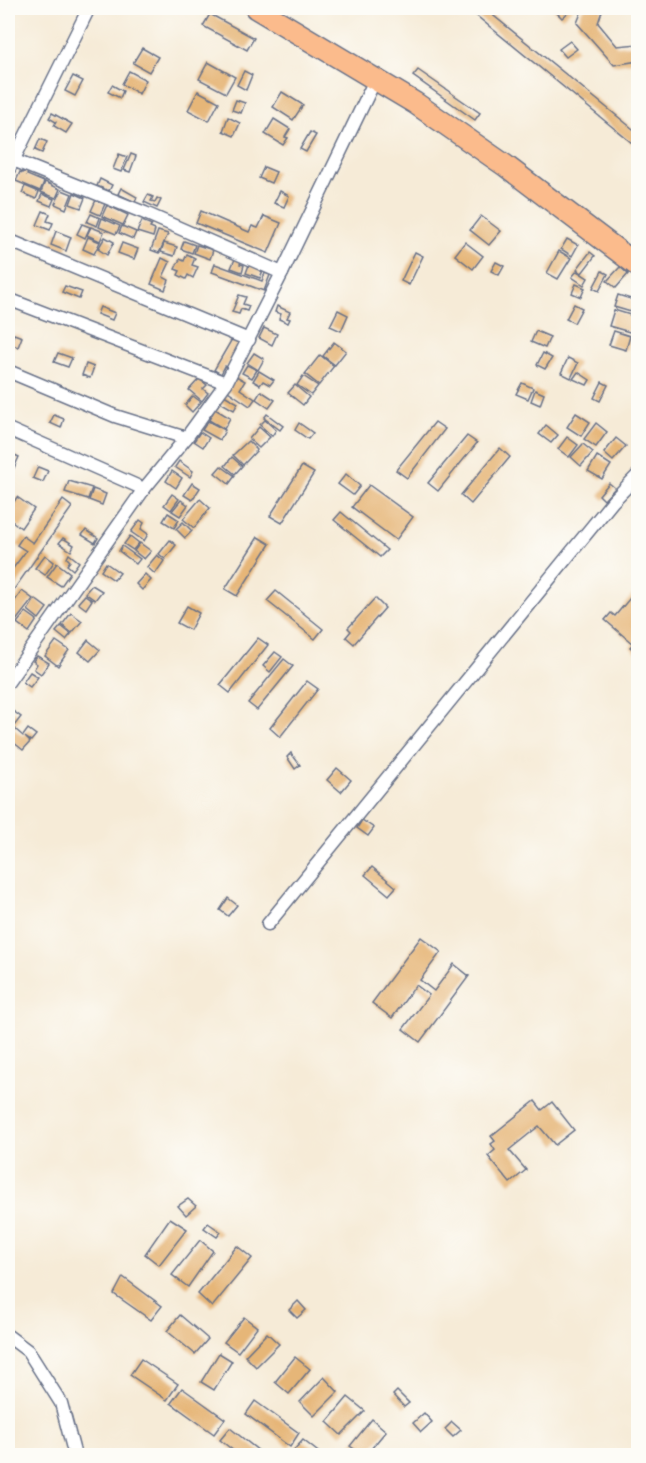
<svg xmlns="http://www.w3.org/2000/svg" width="646" height="1463" viewBox="0 0 646 1463" font-family="Vollkorn,serif">
  <style>
    .building { fill: #e6b678 }
    .lines { fill: none; stroke-linecap: round; stroke-linejoin: round }
    .street-casing { stroke: #687188; stroke-width: 15 }
    .highway-casing { stroke: #687188; stroke-width: 24 }
    .street { stroke: #fff; stroke-width: 12 }
    .highway { stroke: #fbbb8c; stroke-width: 21 }
  </style>
  <rect width="100%" height="100%" fill="#fdfcf7"/>
  <filter id="ink" filterUnits="userSpaceOnUse"><feTurbulence type="fractalNoise" baseFrequency=".0167" numOctaves="2"/><feDisplacementMap in="SourceGraphic" scale="12" xChannelSelector="R" yChannelSelector="G"/><feConvolveMatrix kernelMatrix="1 2 1 2 8 2 1 2 1" color-interpolation-filters="sRGB"/></filter>
  <filter id="wash" filterUnits="userSpaceOnUse"><feTurbulence type="fractalNoise" baseFrequency=".008" numOctaves="4" result="noise"/><feDisplacementMap in="SourceGraphic" scale="24" xChannelSelector="R" yChannelSelector="G"/><feGaussianBlur stdDeviation="1.35" result="paint"/><feColorMatrix in="noise" values="0 0 0 0 0 0 0 0 0 0 0 0 0 0 0 0 0 1.4 0 .05"/><feComposite in="paint" operator="in"/></filter>
  <g filter="url(#wash)">
    <rect width="100%" height="100%" fill="#f6ebd7"/>
    <g id="blocks">
      <g class="building">
        <path d="M467 8H484L638 133V148Z"/>
        <path d="M552 8H573L562 18Z"/>
        <path d="M583 8H603L598 23 617 46 638 44V61L614 65 577 23Z"/>
        <path d="M210 14 254 38 247 50 203 26Z"/>
        <path d="M570 41 577 49 566 57 559 49Z"/>
        <path d="M142 48 158 57 149 72 133 63Z"/>
        <path d="M208 62 235 77 226 93 199 79Z"/>
        <path d="M418 70 480 113 475 120 413 76Z"/>
        <path d="M129 71 146 80 139 94 122 84Z"/>
        <path d="M244 71 252 75 246 90 237 85Z"/>
        <path d="M73 76 83 81 75 96 65 91Z"/>
        <path d="M112 85 123 91 120 98 108 92Z"/>
        <path d="M198 91 219 102 209 121 188 110Z"/>
        <path d="M282 92 303 105 293 120 273 107Z"/>
        <path d="M236 100 245 103 241 113 232 110Z"/>
        <path d="M52 113 72 124 66 133 54 126 56 122 49 118Z"/>
        <path d="M228 117 240 123 234 136 223 131Z"/>
        <path d="M274 119 290 129 285 137 288 138 283 145 265 134Z"/>
        <path d="M310 132 316 135 306 152 300 149Z"/>
        <path d="M40 139 47 142 42 153 35 150Z"/>
        <path d="M119 154 127 157 121 172 113 169Z"/>
        <path d="M131 154 136 156 130 172 124 170Z"/>
        <path d="M264 167 276 172 271 183 259 178Z"/>
        <path d="M24 170 29 172 27 175 44 182 40 191 16 181 20 172 23 173Z"/>
        <path d="M100 179 112 185 109 191 97 186Z"/>
        <path d="M45 182 60 189 56 198 41 192Z"/>
        <path d="M25 186 39 192 36 199 22 193Z"/>
        <path d="M121 188 137 197 135 202 118 194Z"/>
        <path d="M62 190 72 194 66 209 55 204Z"/>
        <path d="M280 191 289 196 284 207 274 203Z"/>
        <path d="M74 193 85 198 81 208 70 204Z"/>
        <path d="M42 194 54 199 51 206 39 201Z"/>
        <path d="M148 195 153 197 151 201 155 202 157 198 161 200 157 208 144 202Z"/>
        <path d="M96 200 105 204 100 215 91 211Z"/>
        <path d="M107 205 128 215 123 225 102 216Z"/>
        <path d="M43 211 50 214 47 221 53 223 50 230 37 225Z"/>
        <path d="M201 211 249 232 252 226 258 228 264 216 281 223 268 253 196 223Z"/>
        <path d="M91 214 100 218 97 226 87 222Z"/>
        <path d="M481 216 501 231 489 245 470 230Z"/>
        <path d="M102 218 120 226 116 234 99 227Z"/>
        <path d="M142 221 152 225 150 228 155 230 153 237 137 232Z"/>
        <path d="M82 224 90 227 85 238 77 234Z"/>
        <path d="M122 226 136 232 133 239 119 233Z"/>
        <path d="M91 227 104 232 100 241 87 235Z"/>
        <path d="M56 231 71 237 66 251 51 245Z"/>
        <path d="M158 231 168 234 159 253 151 250Z"/>
        <path d="M88 237 100 242 94 254 83 249Z"/>
        <path d="M105 237 114 242 107 255 98 249Z"/>
        <path d="M567 239 578 245 572 256 561 249Z"/>
        <path d="M184 241 195 245 192 253 181 249Z"/>
        <path d="M465 242 483 256 473 269 455 255Z"/>
        <path d="M122 243 138 249 134 259 118 253Z"/>
        <path d="M164 243 177 247 174 256 161 252Z"/>
        <path d="M197 245 213 250 210 259 194 253Z"/>
        <path d="M559 251 571 258 558 279 547 273Z"/>
        <path d="M415 252 423 256 409 285 401 281Z"/>
        <path d="M590 252 595 256 582 273 577 269Z"/>
        <path d="M187 254 195 258 192 265 198 267 193 278 188 275 186 279 178 275 180 271 175 269 180 259 184 261Z"/>
        <path d="M236 257 242 259 240 264 244 265 242 272 231 268Z"/>
        <path d="M162 258 170 262 163 277 169 280 165 290 151 284Z"/>
        <path d="M496 262 504 266 499 275 491 271Z"/>
        <path d="M215 264 262 281 265 273 270 275 264 291 212 272Z"/>
        <path d="M249 265 263 270 260 278 246 273Z"/>
        <path d="M620 267 628 274 616 288 607 281Z"/>
        <path d="M577 271 588 278 584 285 572 277Z"/>
        <path d="M602 271 608 274 599 291 593 288Z"/>
        <path d="M576 284 585 288 581 297 572 293Z"/>
        <path d="M65 286 82 292 79 299 62 292Z"/>
        <path d="M239 295 246 297 243 304 249 306 247 311 241 309 239 314 232 312Z"/>
        <path d="M618 295 634 300 631 312 614 307Z"/>
        <path d="M574 304 582 308 574 323 566 319Z"/>
        <path d="M277 306 290 312 287 318 290 319 288 323 279 319 281 314 275 312Z"/>
        <path d="M100 307 115 313 112 320 97 314Z"/>
        <path d="M338 310 348 315 341 331 330 326Z"/>
        <path d="M614 310 637 317 633 333 609 326Z"/>
        <path d="M264 328 277 334 272 345 259 338Z"/>
        <path d="M536 331 550 337 545 348 531 342Z"/>
        <path d="M614 331 630 336 626 350 609 345Z"/>
        <path d="M14 334 22 337 18 347 10 344Z"/>
        <path d="M232 339 240 343 227 367 225 366 221 374 214 370Z"/>
        <path d="M334 342 346 351 335 365 323 356Z"/>
        <path d="M58 353 72 358 68 367 54 362Z"/>
        <path d="M254 353 264 359 258 370 247 363Z"/>
        <path d="M543 353 552 358 545 369 537 365Z"/>
        <path d="M320 355 334 366 319 385 305 374Z"/>
        <path d="M568 358 578 363 571 378 561 373Z"/>
        <path d="M86 364 94 367 90 378 82 375Z"/>
        <path d="M247 365 257 370 252 378 242 373Z"/>
        <path d="M259 371 274 380 270 385 263 381 260 385 253 381Z"/>
        <path d="M578 372 590 380 587 385 573 379Z"/>
        <path d="M236 376 245 381 240 389 255 399 250 406 228 391Z"/>
        <path d="M303 376 318 386 311 395 297 385Z"/>
        <path d="M199 379 207 385 203 389 208 393 202 401 189 390Z"/>
        <path d="M602 382 608 385 600 401 594 398Z"/>
        <path d="M522 383 533 388 528 399 516 394Z"/>
        <path d="M295 385 309 397 303 405 288 393Z"/>
        <path d="M535 390 544 394 540 405 531 401Z"/>
        <path d="M261 391 275 400 269 408 256 399Z"/>
        <path d="M224 395 238 403 234 410 220 402Z"/>
        <path d="M193 396 201 402 192 412 185 405Z"/>
        <path d="M215 409 230 418 224 429 209 420Z"/>
        <path d="M576 413 590 422 581 436 567 427Z"/>
        <path d="M267 414 283 426 280 430 264 418Z"/>
        <path d="M54 415 64 419 61 428 50 423Z"/>
        <path d="M265 420 276 430 272 436 260 425Z"/>
        <path d="M208 421 225 430 220 440 202 430Z"/>
        <path d="M435 422 445 429 407 478 396 470Z"/>
        <path d="M299 423 313 433 308 439 295 430Z"/>
        <path d="M596 423 607 432 596 447 584 439Z"/>
        <path d="M546 425 558 435 551 443 539 434Z"/>
        <path d="M259 427 270 437 259 448 249 439Z"/>
        <path d="M200 432 209 438 203 447 194 441Z"/>
        <path d="M467 436 477 443 438 491 428 483Z"/>
        <path d="M567 437 578 445 569 457 558 449Z"/>
        <path d="M616 438 626 446 613 461 604 453Z"/>
        <path d="M248 441 257 450 243 465 233 455Z"/>
        <path d="M583 444 593 452 581 466 571 457Z"/>
        <path d="M500 448 510 457 471 504 461 495Z"/>
        <path d="M10 453 19 457 13 470 8 468V460Z"/>
        <path d="M597 456 611 465 602 479 588 471Z"/>
        <path d="M232 457 242 466 235 474 225 466Z"/>
        <path d="M179 461 193 471 190 477 175 467Z"/>
        <path d="M221 466 235 476 229 484 215 473Z"/>
        <path d="M302 466 314 473 282 523 270 516Z"/>
        <path d="M38 467 48 471 43 482 33 478Z"/>
        <path d="M172 471 182 478 176 488 166 481Z"/>
        <path d="M346 474 360 486 353 495 338 484Z"/>
        <path d="M69 481 92 488 88 499 65 492Z"/>
        <path d="M192 483 200 488 192 500 184 495Z"/>
        <path d="M609 483 615 488 604 500 599 495Z"/>
        <path d="M369 485 413 517 396 540 352 507Z"/>
        <path d="M93 489 106 494 102 505 89 500Z"/>
        <path d="M172 494 179 499 171 510 164 505Z"/>
        <path d="M17 497 34 509 21 528 8 518V511Z"/>
        <path d="M200 499 210 508 194 528 183 519Z"/>
        <path d="M63 500 72 507 8 598V575L26 551 17 545 23 536 33 543Z"/>
        <path d="M181 500 188 505 180 516 172 511Z"/>
        <path d="M341 512 387 550 380 557 334 520Z"/>
        <path d="M168 513 179 520 174 528 163 521Z"/>
        <path d="M140 520 144 523 141 529 148 534 144 541 131 532Z"/>
        <path d="M183 522 192 531 185 538 176 529Z"/>
        <path d="M86 530 98 538 95 543 82 535Z"/>
        <path d="M130 536 139 543 133 550 124 544Z"/>
        <path d="M258 537 270 544 237 596 225 589Z"/>
        <path d="M63 538 74 545 71 551 59 543Z"/>
        <path d="M170 540 176 545 165 559 159 554Z"/>
        <path d="M140 543 151 551 144 559 134 551Z"/>
        <path d="M122 546 140 559 136 564 119 551Z"/>
        <path d="M69 554 79 562 73 570 67 565 70 561 67 558Z"/>
        <path d="M45 555 54 562 45 575 35 568Z"/>
        <path d="M157 555 164 561 155 574 147 567Z"/>
        <path d="M57 563 70 573 61 586 47 577Z"/>
        <path d="M106 563 120 573 114 580 101 571Z"/>
        <path d="M145 574 151 580 142 590 136 584Z"/>
        <path d="M92 585 102 591 95 600 85 593Z"/>
        <path d="M22 591 33 599 15 622 8 616V610Z"/>
        <path d="M276 591 323 629 315 639 267 601Z"/>
        <path d="M635 592 638 595V654L630 647 633 644 605 620 611 613 615 616Z"/>
        <path d="M85 595 92 600 86 609 78 603Z"/>
        <path d="M375 598 385 608 354 644 346 637 351 631 348 628Z"/>
        <path d="M35 599 47 608 39 619 28 610Z"/>
        <path d="M187 606 199 613 190 630 177 623Z"/>
        <path d="M26 612 37 620 29 632 17 623Z"/>
        <path d="M71 613 82 621 72 633 62 625Z"/>
        <path d="M61 626 71 634 66 640 56 632Z"/>
        <path d="M258 638 268 645 230 693 220 685Z"/>
        <path d="M88 640 100 650 90 661 79 652Z"/>
        <path d="M56 641 69 650 58 666 45 656Z"/>
        <path d="M275 652 282 657 270 672 263 666Z"/>
        <path d="M37 656 49 663 41 674 34 669 37 664 33 661Z"/>
        <path d="M284 659 293 666 257 710 248 703Z"/>
        <path d="M30 672 38 677 30 687 23 682Z"/>
        <path d="M307 681 318 689 280 737 270 728Z"/>
        <path d="M13 711 21 717 14 726 8 721V713L10 715Z"/>
        <path d="M8 723 23 736 28 729 36 735 31 741 25 737 30 742 23 750 8 738Z"/>
        <path d="M291 753 300 765 295 769 287 757Z"/>
        <path d="M337 768 351 780 341 792 327 780Z"/>
        <path d="M362 820 374 828 368 836 357 828Z"/>
        <path d="M372 867 396 887 389 895 365 875Z"/>
        <path d="M228 898 237 905 228 916 220 910Z"/>
        <path d="M421 937 441 952 420 980 434 991 454 964 469 976 420 1042 403 1029 429 995 416 985 392 1018 372 1003Z"/>
        <path d="M535 1101 542 1110 552 1102 574 1130 555 1145 539 1126 509 1150 526 1170 510 1183 488 1156 495 1150 491 1144 495 1141 491 1136Z"/>
        <path d="M188 1199 196 1206 186 1215 178 1206Z"/>
        <path d="M170 1218 187 1229 159 1265 145 1254Z"/>
        <path d="M208 1223 221 1232 217 1237 204 1228Z"/>
        <path d="M200 1240 213 1251 188 1287 172 1275Z"/>
        <path d="M237 1246 252 1258 212 1307 198 1294Z"/>
        <path d="M123 1277 162 1306 151 1320 114 1294Z"/>
        <path d="M298 1301 306 1310 297 1318 289 1310Z"/>
        <path d="M180 1315 208 1339 195 1354 167 1331Z"/>
        <path d="M244 1317 257 1327 238 1352 224 1342Z"/>
        <path d="M267 1333 279 1344 256 1367 245 1356Z"/>
        <path d="M219 1353 232 1361 214 1390 201 1382Z"/>
        <path d="M295 1357 310 1369 289 1394 275 1382Z"/>
        <path d="M141 1359 178 1384 167 1400 130 1375Z"/>
        <path d="M324 1377 338 1392 314 1416 300 1402Z"/>
        <path d="M182 1388 225 1419 214 1434 171 1403Z"/>
        <path d="M397 1391 409 1403 404 1407 393 1395Z"/>
        <path d="M348 1397 365 1411 341 1435 327 1422Z"/>
        <path d="M255 1401 299 1433 290 1447 246 1414Z"/>
        <path d="M424 1413 432 1422 421 1432 413 1423Z"/>
        <path d="M372 1419 386 1431 366 1455H363L350 1446Z"/>
        <path d="M452 1422 461 1430 453 1437 445 1429Z"/>
        <path d="M230 1428 264 1455H239L220 1440Z"/>
        <path d="M303 1440 322 1455H298L293 1451Z"/>
      </g>
    </g>
  </g>
  <g filter="url(#ink)">
    <use href="#blocks" fill-opacity="0" stroke="#687188" stroke-width="1.5"/>
    <g class="lines">
      <g class="street-casing">
        <g id="street">
          <path d="M13 160 145 213 282 273"/>
          <path d="M8 171 89 8"/>
          <path d="M8 240 249 340"/>
          <path d="M8 299 226 383"/>
          <path d="M8 371 115 416 186 438"/>
          <path d="M8 429 144 489"/>
          <path d="M8 682 144 489 186 438 226 383 282 273 376 78"/>
          <path d="M268 924 613 501 638 475"/>
          <path d="M8 1336 28 1351 61 1403 75 1456"/>
        </g>
      </g>
      <g class="highway-casing">
        <path id="highway" d="M256 8 415 103 506 166 638 266"/>
      </g>
      <use href="#street" class="street"/>
      <use href="#highway" class="highway"/>
    </g>
  </g>
  <rect width="646" height="1463" fill="none" stroke="#fdfcf7" stroke-width="30"/>
</svg>
